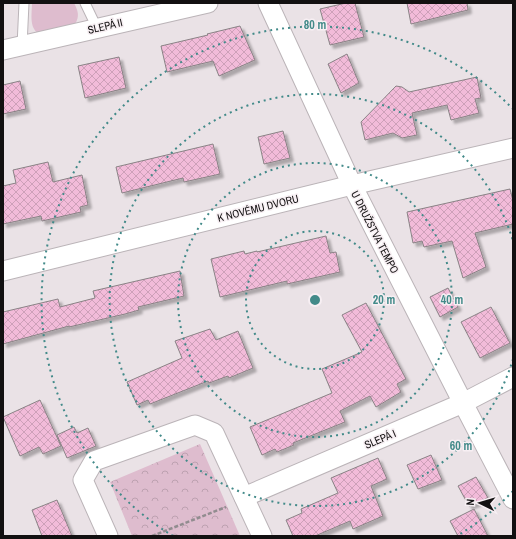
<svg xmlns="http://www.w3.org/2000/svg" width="516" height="539" viewBox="0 0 516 539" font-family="'Archivo Narrow',sans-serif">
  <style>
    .grass { fill: #debcce }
    .park { fill: url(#park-crowns) }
    .building { fill: url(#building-cross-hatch); stroke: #898285; filter: url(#shadow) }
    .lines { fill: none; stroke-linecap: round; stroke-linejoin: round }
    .lane-casing { stroke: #bbb4b8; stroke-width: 11 }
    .street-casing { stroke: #bbb4b8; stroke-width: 21 }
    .path { stroke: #918c8f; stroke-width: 2.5; stroke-dasharray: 4 2; stroke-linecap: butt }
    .lane { stroke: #fff; stroke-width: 9 }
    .street { stroke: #fff; stroke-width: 19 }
    .ring { fill: none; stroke: #428a89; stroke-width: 2; stroke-dasharray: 2 4 }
    .labels { text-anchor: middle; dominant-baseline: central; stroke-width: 3; stroke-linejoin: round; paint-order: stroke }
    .street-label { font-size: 11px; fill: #121011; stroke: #f7eff3 }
    .centre { fill: #428a89; stroke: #f7eff3; stroke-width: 2 }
    .ring-label { font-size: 12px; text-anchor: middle; font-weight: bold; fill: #428a89; stroke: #f7eff3; stroke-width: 3; stroke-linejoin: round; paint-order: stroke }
  </style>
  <defs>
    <pattern id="park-crowns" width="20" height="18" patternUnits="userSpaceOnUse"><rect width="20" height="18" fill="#debcce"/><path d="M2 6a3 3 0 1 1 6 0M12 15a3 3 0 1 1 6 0" fill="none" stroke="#bda1b0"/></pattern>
    <pattern id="building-cross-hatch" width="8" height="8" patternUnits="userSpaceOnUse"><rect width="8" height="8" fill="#f2bbd9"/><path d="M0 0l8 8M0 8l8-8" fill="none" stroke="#cea0b9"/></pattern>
    <filter id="shadow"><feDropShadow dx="3.5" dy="3.5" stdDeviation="1" flood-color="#0004"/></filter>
  </defs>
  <rect width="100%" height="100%" fill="#eae2e6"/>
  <path class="grass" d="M32 3H74C78 11 80 16 75 24L38 33C29 27 32 13 32 3Z"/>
  <path class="park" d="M200 444 240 536H132L110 482Z"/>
  <g class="building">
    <path d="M346 3H355L364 37 330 45 320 9Z"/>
    <path d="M407 3H467L468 10 411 24Z"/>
    <path d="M240 26 255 60 219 76 213 61 167 72 161 46 208 35 207 34Z"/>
    <path d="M347 54 359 83 341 93 328 64Z"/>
    <path d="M119 57 126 88 85 98 78 66Z"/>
    <path d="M477 77 481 98 475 99 479 113 451 120 447 105 412 113 417 135 402 138 393 133 365 140 361 122 396 86 402 87 409 92Z"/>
    <path d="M20 81 26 109 3 114V85Z"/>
    <path d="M283 131 290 158 264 164 258 137Z"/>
    <path d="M213 144 220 174 184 182 183 178 122 193 116 167Z"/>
    <path d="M48 162 53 182 82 175 88 205 80 207 81 212 42 221 41 216 3 224V186L16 183 13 170Z"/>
    <path d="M510 189 513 201V224L475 233 486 267 463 278 452 241 424 247 422 241 413 243 407 212Z"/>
    <path d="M326 236 330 253 336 252 340 272 287 284V281L220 297 211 259 244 251 245 254 257 251V252Z"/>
    <path d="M180 271 184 296 138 307 139 310 125 314 69 327V326L3 344V312L58 299 60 307 95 298 93 291Z"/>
    <path d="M448 288 458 307 440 317 430 297Z"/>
    <path d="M366 303 406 379 397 384 401 392 376 407 370 396 340 411 345 422 293 443 294 445 277 452 275 449 262 455 250 427 332 393 322 369 362 352 342 315Z"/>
    <path d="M491 307 510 343 480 358 461 322Z"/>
    <path d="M210 329 216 340 238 331 253 368 229 378 228 376 209 383 208 381 150 404 148 400 137 405 127 382 182 358 175 341Z"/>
    <path d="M40 400 61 446 43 454 39 447 20 456 3 417Z"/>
    <path d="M74 427 77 433 88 428 96 446 67 458 57 435Z"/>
    <path d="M431 455 442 480 418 489 407 465Z"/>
    <path d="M378 458 387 479 371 486 383 516 353 529 350 521 315 536H293L286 520 302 513 301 509 338 493 331 478Z"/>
    <path d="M476 477 488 498 469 506 458 486Z"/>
    <path d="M57 500 72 536H42L32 510Z"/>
    <path d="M474 509 488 536H458L450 521Z"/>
  </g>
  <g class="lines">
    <g class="lane-casing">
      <g id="lane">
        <path d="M85 3 97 28"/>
        <path d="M22 46 24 3"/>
      </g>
    </g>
    <g class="street-casing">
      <g id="street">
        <path d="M268 3 352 185 463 403 513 499"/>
        <path d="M3 50 208 3"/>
        <path d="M3 271 352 185 513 148"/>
        <path d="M244 497 463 403 513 377"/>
        <path d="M108 536 83 480 94 461 195 425 214 433 262 536"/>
      </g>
    </g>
    <path class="path" d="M152 536 226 507"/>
    <use href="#lane" class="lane"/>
    <use href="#street" class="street"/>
  </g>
  <g class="ring">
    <circle cx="315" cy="300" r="69"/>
    <circle cx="315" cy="300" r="137"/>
    <path d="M513 359A206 206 0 1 1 513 241"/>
    <path d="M513 491A275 275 0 0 1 457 536M173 536A275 275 0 1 1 513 109"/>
  </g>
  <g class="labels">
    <g class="street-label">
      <text transform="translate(105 26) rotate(-13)">SLEPÁ II</text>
      <text transform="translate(258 208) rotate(-14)">K NOVÉMU DVORU</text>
      <text transform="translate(375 232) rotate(63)">U DRUŽSTVA TEMPO</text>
      <text transform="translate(380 439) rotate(-23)">SLEPÁ I</text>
    </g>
  </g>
  <circle cx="315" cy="300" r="6" class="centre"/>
  <g class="ring-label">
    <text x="315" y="29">80 m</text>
    <text x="384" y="304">20 m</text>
    <text x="452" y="304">40 m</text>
    <text x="461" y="450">60 m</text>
  </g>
  <rect width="516" height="539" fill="none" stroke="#121011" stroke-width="8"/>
  <g transform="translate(480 503) rotate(275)" stroke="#f7eff3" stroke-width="3" paint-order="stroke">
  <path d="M0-3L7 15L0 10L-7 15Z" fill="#121011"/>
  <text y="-6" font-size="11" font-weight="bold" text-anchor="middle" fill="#121011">N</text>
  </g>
</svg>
